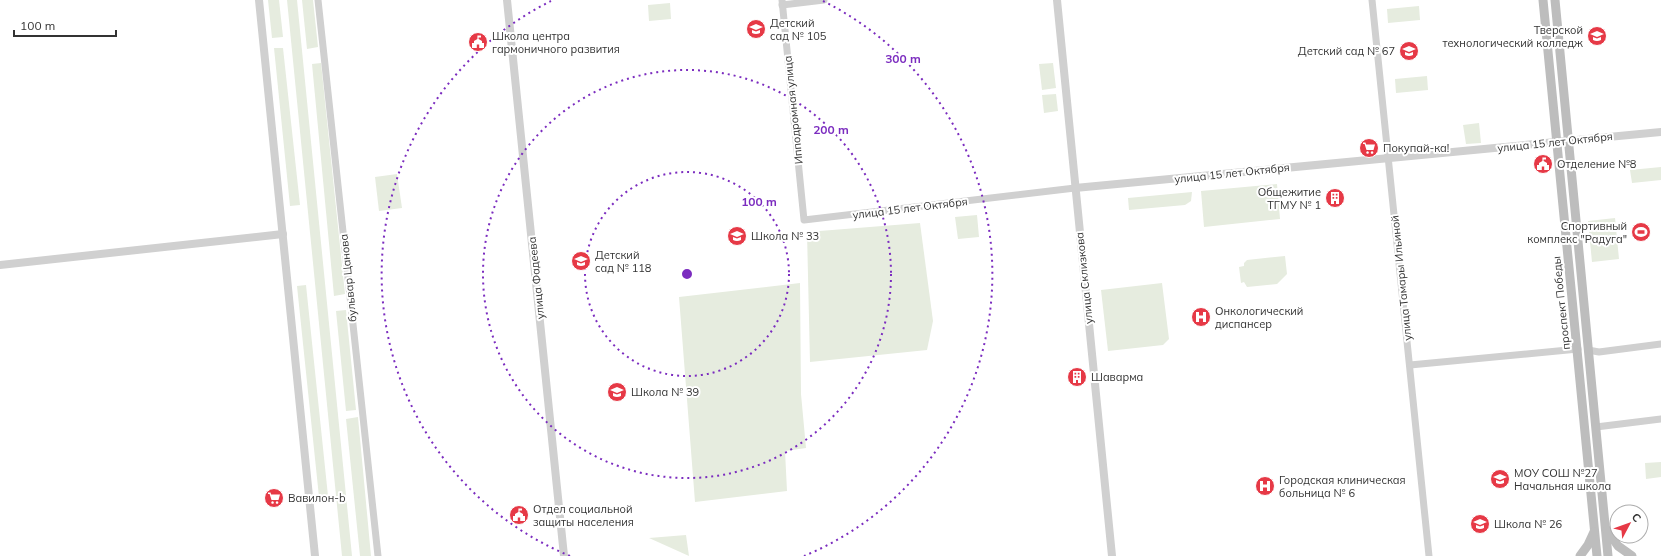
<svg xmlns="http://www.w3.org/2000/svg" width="1661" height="556" viewBox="0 0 1661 556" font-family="Mulish,sans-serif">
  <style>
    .green { fill: #e6ecdf }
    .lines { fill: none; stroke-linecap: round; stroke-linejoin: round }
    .minor { stroke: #d0d0d0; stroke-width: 7 }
    .tertiary { stroke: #d0d0d0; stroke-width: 8 }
    .secondary { stroke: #bdbdbd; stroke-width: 9 }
    .ring { fill: none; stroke: #7b2cbf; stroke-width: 2; stroke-dasharray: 2 4 }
    .labels { text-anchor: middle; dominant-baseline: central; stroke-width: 4; stroke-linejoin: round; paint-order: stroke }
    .poi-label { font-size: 11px; fill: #333; stroke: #fff; text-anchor: start }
    .street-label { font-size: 11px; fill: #333; stroke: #fff }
    .centre { fill: #7b2cbf; stroke: #fff; stroke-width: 2 }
    .ring-label { font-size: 12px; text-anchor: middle; font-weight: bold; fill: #7b2cbf; stroke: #fff; stroke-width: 4; stroke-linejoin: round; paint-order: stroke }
  </style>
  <rect width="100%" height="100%" fill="#fff"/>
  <g class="green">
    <path d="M268 0H279L283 37 272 38Z"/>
    <path d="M287 0H297L352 556H342Z"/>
    <path d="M302 0H313L318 47 307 49Z"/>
    <path d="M670 3 671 19 649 21 648 5Z"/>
    <path d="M1419 6 1420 20 1388 23 1387 9Z"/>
    <path d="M274 48H283L300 205 290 206Z"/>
    <path d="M321 63 345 294 334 296 312 64Z"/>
    <path d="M1053 63 1056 88 1042 90 1039 64Z"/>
    <path d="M1427 76 1428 90 1396 93 1395 79Z"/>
    <path d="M1056 94 1058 111 1044 113 1042 95Z"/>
    <path d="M1479 123 1481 143 1466 144 1463 125Z"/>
    <path d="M1661 167V180L1632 183 1630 170Z"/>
    <path d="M397 174 402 208 379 211 375 177Z"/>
    <path d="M1277 184 1280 219 1204 227 1201 191Z"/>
    <path d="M1192 192 1191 201 1185 205 1129 210 1128 198Z"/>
    <path d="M977 215 979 237 958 239 955 217Z"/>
    <path d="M1615 218 1619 259 1592 262 1588 221Z"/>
    <path d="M920 223 933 321 927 350 810 362 807 232Z"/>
    <path d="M1285 256 1287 274 1277 284 1247 287 1244 282 1241 283 1239 267 1244 266V263L1247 260Z"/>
    <path d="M800 283 801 394 806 448 785 451 787 491 695 502 679 297Z"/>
    <path d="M1162 283 1169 339 1163 345 1108 351 1101 290Z"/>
    <path d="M306 285 328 496 319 497 297 286Z"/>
    <path d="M346 310 356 410 346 411 336 311Z"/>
    <path d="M358 417 371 556H360L346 419Z"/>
    <path d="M1661 462V477L1646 479 1645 463Z"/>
    <path d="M686 535 689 556 649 538Z"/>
  </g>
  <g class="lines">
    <g class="minor">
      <path d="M318 0 378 556"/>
      <path d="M782 0 804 220 1075 188"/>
      <path d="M1372 0 1429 556"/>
      <path d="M782 5 824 0"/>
      <path d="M1588 350 1599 352 1661 344"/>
      <path d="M1410 365 1578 349"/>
      <path d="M1596 427 1661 419"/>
    </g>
    <g class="tertiary">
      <path d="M259 0 315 556"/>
      <path d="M507 0 564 556"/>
      <path d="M1057 0 1112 556"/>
      <path d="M1075 188 1661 132"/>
      <path d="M0 265 283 234"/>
    </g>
    <g class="secondary">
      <path d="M1543 0 1597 556"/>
      <path d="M1555 0 1608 556"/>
      <path d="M1607 530 1618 546 1632 556"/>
      <path d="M1580 556 1588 545 1594 532"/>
    </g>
  </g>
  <g class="ring">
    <circle cx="687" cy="274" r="102"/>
    <circle cx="687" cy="274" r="204"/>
    <path d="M570 556A305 305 0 0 1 551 1M823 1A305 305 0 0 1 804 556"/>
  </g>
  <defs>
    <g id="school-disc" transform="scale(1)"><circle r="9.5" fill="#e63946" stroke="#fff"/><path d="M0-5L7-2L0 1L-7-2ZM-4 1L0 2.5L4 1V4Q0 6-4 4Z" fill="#fff"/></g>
    <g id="university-disc" transform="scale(1)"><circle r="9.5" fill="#e63946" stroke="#fff"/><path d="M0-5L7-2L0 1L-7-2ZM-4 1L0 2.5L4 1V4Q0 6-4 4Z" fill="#fff"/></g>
    <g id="civic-disc" transform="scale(1)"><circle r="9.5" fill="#e63946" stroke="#fff"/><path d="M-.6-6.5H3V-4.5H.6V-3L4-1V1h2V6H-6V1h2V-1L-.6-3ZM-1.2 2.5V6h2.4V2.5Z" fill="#fff"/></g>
    <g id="supermarket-disc" transform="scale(1)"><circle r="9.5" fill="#e63946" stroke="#fff"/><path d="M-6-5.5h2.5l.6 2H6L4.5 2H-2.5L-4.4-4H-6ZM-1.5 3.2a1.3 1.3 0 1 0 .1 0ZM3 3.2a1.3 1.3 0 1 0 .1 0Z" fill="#fff"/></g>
    <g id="building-disc" transform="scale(1)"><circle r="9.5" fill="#e63946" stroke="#fff"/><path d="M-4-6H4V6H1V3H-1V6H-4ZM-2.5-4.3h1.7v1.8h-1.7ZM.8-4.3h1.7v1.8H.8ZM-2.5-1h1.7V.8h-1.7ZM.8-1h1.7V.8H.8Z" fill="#fff"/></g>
    <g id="stadium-disc" transform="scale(1)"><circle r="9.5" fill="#e63946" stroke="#fff"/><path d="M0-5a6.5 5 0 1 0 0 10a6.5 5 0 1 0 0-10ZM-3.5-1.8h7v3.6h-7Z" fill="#fff"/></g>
    <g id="hospital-disc" transform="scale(1)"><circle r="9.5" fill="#e63946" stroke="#fff"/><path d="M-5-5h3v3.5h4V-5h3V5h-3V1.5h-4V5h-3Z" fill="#fff"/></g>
  </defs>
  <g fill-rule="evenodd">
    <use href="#school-disc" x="756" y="29"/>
    <use href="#university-disc" x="1597" y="36"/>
    <use href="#civic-disc" x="478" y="42"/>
    <use href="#school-disc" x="1409" y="51"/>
    <use href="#supermarket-disc" x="1369" y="148"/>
    <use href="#civic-disc" x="1543" y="164"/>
    <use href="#building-disc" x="1335" y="198"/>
    <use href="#stadium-disc" x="1641" y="232"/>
    <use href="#school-disc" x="737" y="236"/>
    <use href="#school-disc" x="581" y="261"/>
    <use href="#hospital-disc" x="1201" y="317"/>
    <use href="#building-disc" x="1077" y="377"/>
    <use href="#school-disc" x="617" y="392"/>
    <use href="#school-disc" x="1500" y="479"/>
    <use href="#hospital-disc" x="1265" y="486"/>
    <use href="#supermarket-disc" x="274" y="498"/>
    <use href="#civic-disc" x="519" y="515"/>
    <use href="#school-disc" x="1480" y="524"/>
  </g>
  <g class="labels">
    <g class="poi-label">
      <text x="770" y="23">Детский<tspan x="770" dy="13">сад № 105</tspan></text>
      <text x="1583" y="30" text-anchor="end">Тверской<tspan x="1583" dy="13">технологический колледж</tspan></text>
      <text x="492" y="36">Школа центра<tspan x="492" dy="13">гармоничного развития</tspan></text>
      <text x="1395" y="51" text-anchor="end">Детский сад № 67</text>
      <text x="1383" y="148">Покупай-ка!</text>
      <text x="1557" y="164">Отделение №8</text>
      <text x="1321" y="192" text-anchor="end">Общежитие<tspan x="1321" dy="13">ТГМУ № 1</tspan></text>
      <text x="1627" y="226" text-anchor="end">Спортивный<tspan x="1627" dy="13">комплекс "Радуга"</tspan></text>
      <text x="751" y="236">Школа № 33</text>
      <text x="595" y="255">Детский<tspan x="595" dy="13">сад № 118</tspan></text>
      <text x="1215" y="311">Онкологический<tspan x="1215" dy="13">диспансер</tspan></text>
      <text x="1091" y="377">Шаварма</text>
      <text x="631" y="392">Школа № 39</text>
      <text x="1514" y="473">МОУ СОШ №27<tspan x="1514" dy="13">Начальная школа</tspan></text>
      <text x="1279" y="480">Городская клиническая<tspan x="1279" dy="13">больница № 6</tspan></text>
      <text x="288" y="498">Вавилон-b</text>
      <text x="533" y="509">Отдел социальной<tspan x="533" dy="13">защиты населения</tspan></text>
      <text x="1494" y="524">Школа № 26</text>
    </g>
    <g class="street-label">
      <text transform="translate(793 110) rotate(-96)">Ипподромная улица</text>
      <text transform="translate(1555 142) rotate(-6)">улица 15 лет Октября</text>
      <text transform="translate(1232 173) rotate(-6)">улица 15 лет Октября</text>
      <text transform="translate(910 208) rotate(-7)">улица 15 лет Октября</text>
      <text transform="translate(348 278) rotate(-96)">бульвар Цанова</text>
      <text transform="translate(536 278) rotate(-96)">улица Фадеева</text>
      <text transform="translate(1084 278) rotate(-96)">улица Склизкова</text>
      <text transform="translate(1401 278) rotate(-96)">улица Тамары Ильиной</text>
      <text transform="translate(1561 303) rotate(-96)">проспект Победы</text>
    </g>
  </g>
  <circle cx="687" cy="274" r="6" class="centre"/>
  <g class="ring-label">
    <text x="903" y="63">300 m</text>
    <text x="831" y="134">200 m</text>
    <text x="759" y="206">100 m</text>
  </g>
  <g transform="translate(1629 524) rotate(49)"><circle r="19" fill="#ffffff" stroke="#adadad"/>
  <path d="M0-3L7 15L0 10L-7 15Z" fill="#e63946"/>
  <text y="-6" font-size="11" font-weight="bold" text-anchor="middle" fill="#333333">С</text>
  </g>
  <path d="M14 30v6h102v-6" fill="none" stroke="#333333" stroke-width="2"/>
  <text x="20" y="30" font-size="12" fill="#333333" stroke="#ffffff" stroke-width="3" paint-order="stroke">100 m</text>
</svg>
